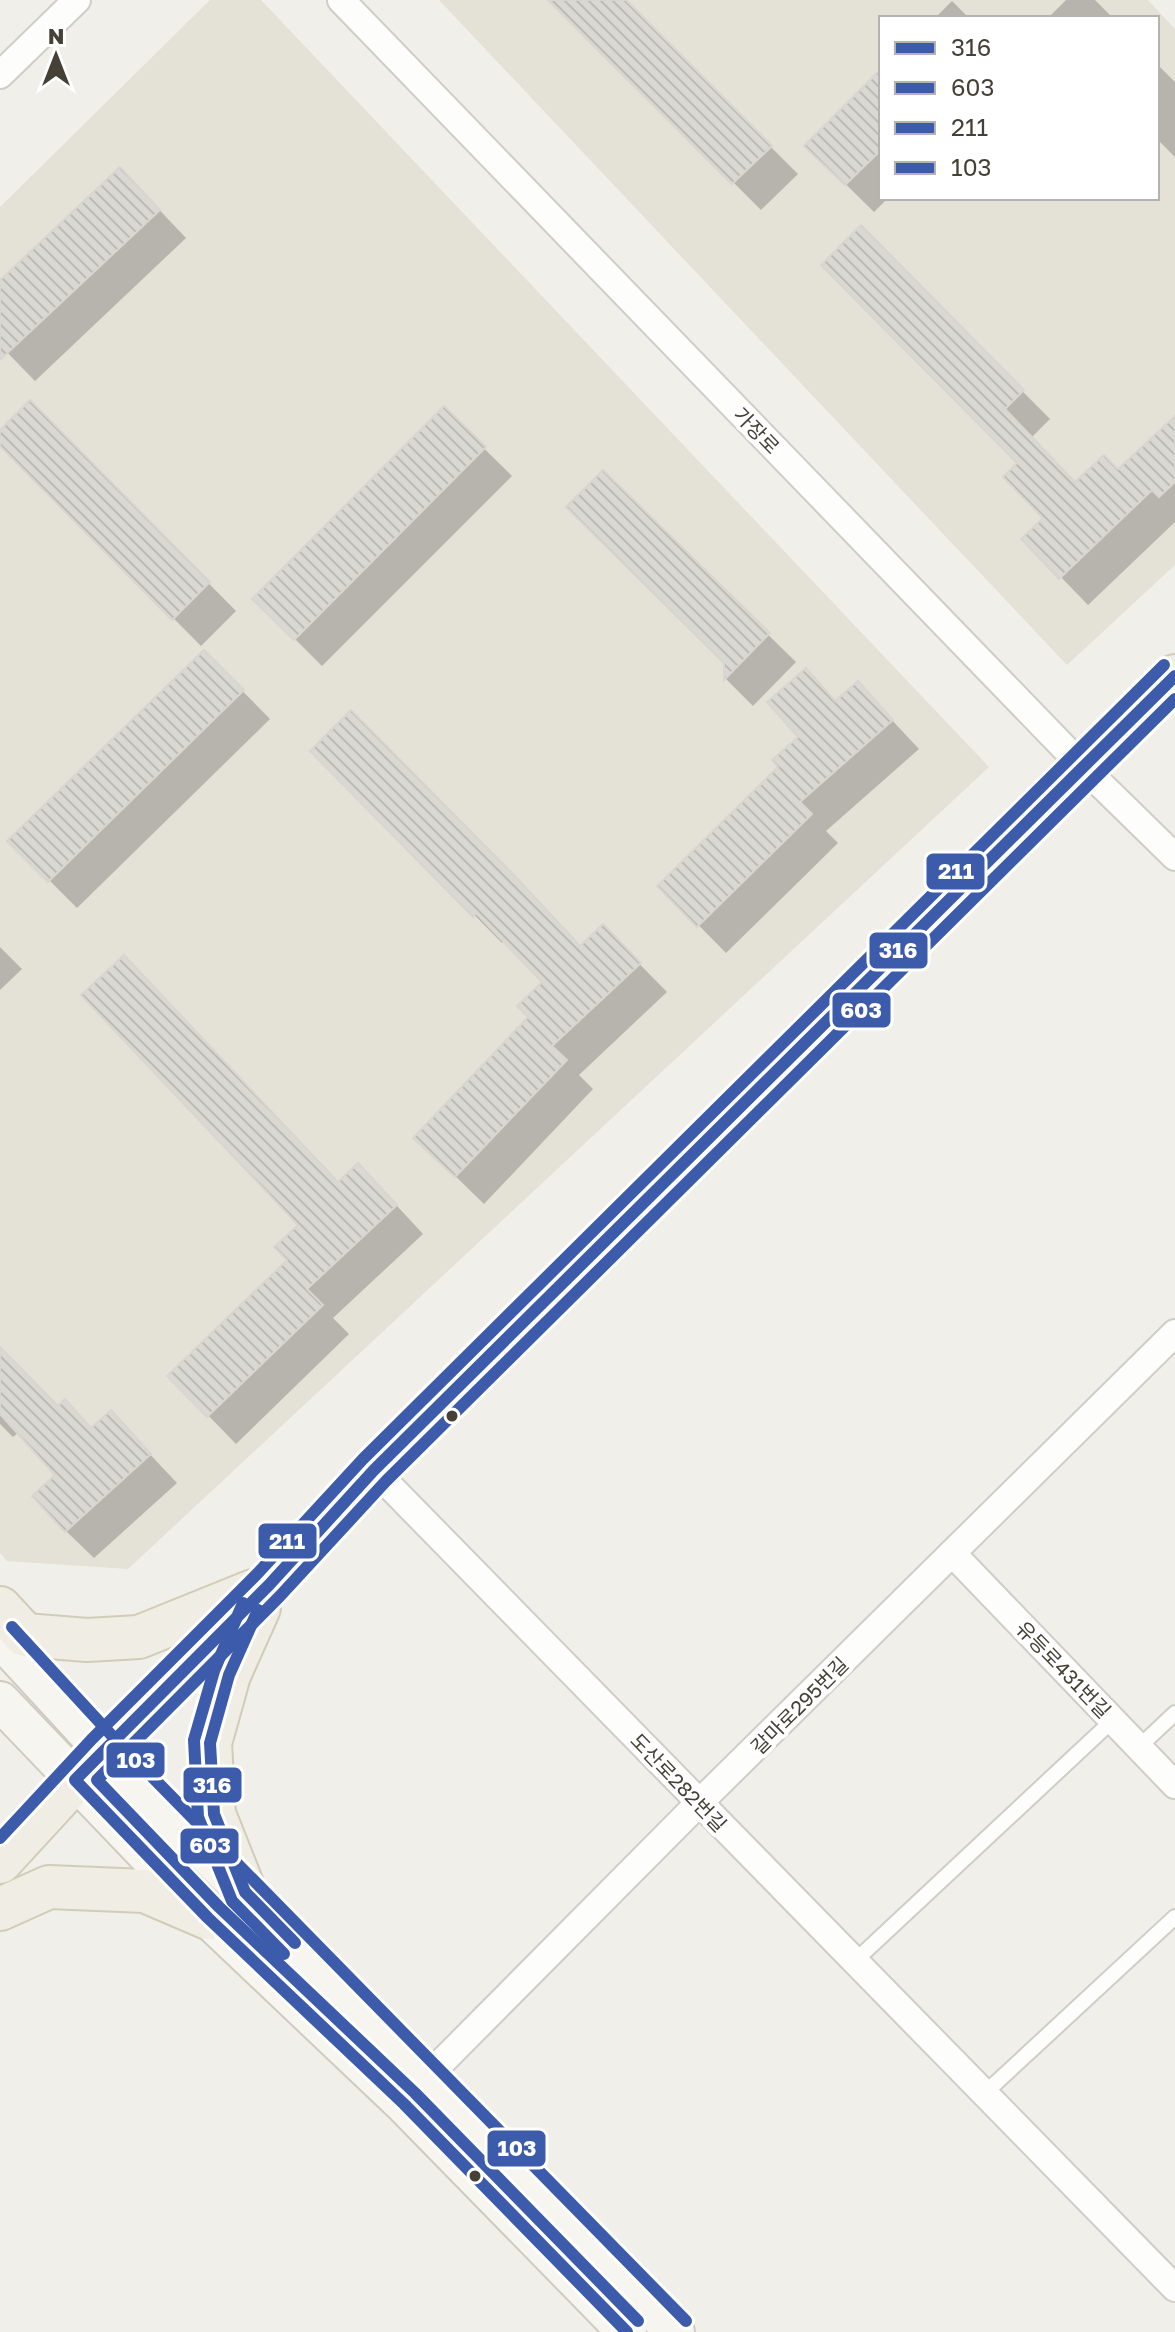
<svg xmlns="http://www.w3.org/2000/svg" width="1175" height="2332" viewBox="0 0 1175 2332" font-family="'Golos Text','Noto Sans KR',sans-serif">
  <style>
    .residential { fill: #e4e1d7; fill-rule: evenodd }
    .shadow { fill: #0003 }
    .building { fill: url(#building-back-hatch); stroke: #d8d6d0; stroke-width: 2 }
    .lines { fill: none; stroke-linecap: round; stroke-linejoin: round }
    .lane-casing { stroke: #cecdc7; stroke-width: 18 }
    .street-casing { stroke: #cecdc7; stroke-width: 30 }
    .secondary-casing { stroke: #ceccc1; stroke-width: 42 }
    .primary-casing { stroke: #d1ccb8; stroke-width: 46 }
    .lane { stroke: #fdfdfc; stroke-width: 14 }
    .street { stroke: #fdfdfc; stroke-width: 26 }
    .secondary { stroke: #f6f5ef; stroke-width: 38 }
    .primary { stroke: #f0eee4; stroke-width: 42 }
    .bus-1-casing { stroke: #fff; stroke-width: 18 }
    .bus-2-casing { stroke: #fff; stroke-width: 18 }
    .bus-3-casing { stroke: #fff; stroke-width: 18 }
    .bus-4-casing { stroke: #fff; stroke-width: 18 }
    .bus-1 { stroke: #3d5bab; stroke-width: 12 }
    .bus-2 { stroke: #3d5bab; stroke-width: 12 }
    .bus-3 { stroke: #3d5bab; stroke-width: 12 }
    .bus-4 { stroke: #3d5bab; stroke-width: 12 }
    .bus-dot { fill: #464136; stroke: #fff; stroke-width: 3 }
    .labels { text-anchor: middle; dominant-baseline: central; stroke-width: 8; stroke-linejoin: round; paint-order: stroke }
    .street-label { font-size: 20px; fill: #464136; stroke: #fff }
    .line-badge { stroke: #fff; stroke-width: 3 }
    .badge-label { font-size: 22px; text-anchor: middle; font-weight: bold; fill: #fff }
  </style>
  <defs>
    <pattern id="building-back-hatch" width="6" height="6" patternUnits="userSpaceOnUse" patternTransform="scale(2)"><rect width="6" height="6" fill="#dad8d2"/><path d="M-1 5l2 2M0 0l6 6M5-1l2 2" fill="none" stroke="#bcbbb5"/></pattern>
  </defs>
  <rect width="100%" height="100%" fill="#f0efea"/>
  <g class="residential">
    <path d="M210 0H261L989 767 128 1569 7 1561 0 1553V207Z"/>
    <path d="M439 0H1148L1175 29V565L1067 665ZM881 18H1157V198H881Z"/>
  </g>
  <g class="shadow">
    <path d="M551 0H623L798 174 761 210Z"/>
    <path d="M1066 0H1095L1113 18H1048Z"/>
    <path d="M952 1 969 18H935Z"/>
    <path d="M1157 64 1175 82V157L1157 139Z"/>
    <path d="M881 72V198H888L874 212 807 146Z"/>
    <path d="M148 198 186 238 35 381 0 345V283Z"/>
    <path d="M861 228 1050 419 1031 438 1076 484 1118 472 1175 419V522L1088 605 1024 539 1046 518 1019 463Z"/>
    <path d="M30 403 236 611 201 646 0 443V433Z"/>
    <path d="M444 409 512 476 322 666 255 599Z"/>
    <path d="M603 473 796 662 753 706 726 679V662Z"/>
    <path d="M204 652 270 719 77 908 10 841Z"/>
    <path d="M806 671 837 703 858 684 919 749 826 831 838 843 726 953 660 886 781 767 801 738Z"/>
    <path d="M313 751 581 948 603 927 667 992 579 1075 593 1089 484 1204 444 1165 530 1017 545 982 505 940 502 943Z"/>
    <path d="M0 947 22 969 0 990Z"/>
    <path d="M339 1184 386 1194 423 1234 333 1318 349 1334 236 1444 170 1376 290 1260 301 1225Z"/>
    <path d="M0 1349 58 1408 65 1402 93 1429 111 1413 177 1483 94 1558 66 1531 58 1475 19 1432 13 1437 0 1424Z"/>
  </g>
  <g class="building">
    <path d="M548 0H626L772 146 732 184Z"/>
    <path d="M881 69V150L845 185 804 146Z"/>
    <path d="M120 167 160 210 0 360V280Z"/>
    <path d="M861 225 1024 390 1005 409 1075 482 1104 455 1118 469 1175 416V482L1159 497 1152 490 1059 579 1021 539 1043 518 1003 477 1017 463 821 265Z"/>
    <path d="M30 400 210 582 172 620 0 446V430Z"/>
    <path d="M444 406 486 447 294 640 252 599Z"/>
    <path d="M603 470 770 633 724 680V663L566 507Z"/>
    <path d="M204 650 244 690 48 882 7 841Z"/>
    <path d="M806 668 835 701 858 681 893 720 800 802 812 814 697 927 657 886 778 767 772 760 798 737 767 702Z"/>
    <path d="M351 710 515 876 580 946 603 924 641 963 552 1046 567 1060 455 1177 413 1138 528 1017 517 1006 542 982 476 913 473 917 310 751Z"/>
    <path d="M124 955 338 1182 358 1163 397 1205 307 1289 323 1305 207 1417 167 1376 287 1260 274 1247 298 1225 81 995Z"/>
    <path d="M0 1347 58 1406 65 1399 91 1428 111 1410 151 1454 65 1532 32 1496 55 1475 0 1414Z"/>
  </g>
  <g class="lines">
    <g class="lane-casing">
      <g id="lane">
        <path d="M1139 1747 1175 1713"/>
        <path d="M855 1961 1113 1720"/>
        <path d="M985 2093 1175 1917"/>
      </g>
    </g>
    <g class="street-casing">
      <g id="street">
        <path d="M341 0 1082 766 1175 857"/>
        <path d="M0 75 77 0"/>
        <path d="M374 1470 1175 2288"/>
        <path d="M952 1553 1175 1785"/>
        <path d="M425 2079 700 1802 1175 1333"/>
      </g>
    </g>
    <g class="secondary-casing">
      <g id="secondary">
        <path d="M0 1638 103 1750 245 1892 425 2079 675 2332"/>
        <path d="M0 1701 208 1918 404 2104 627 2332"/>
      </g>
    </g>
    <g class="primary-casing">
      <g id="primary">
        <path d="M0 1608 25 1635 87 1640 139 1637 253 1591"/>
        <path d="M0 1862 103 1750 269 1585 374 1470 1175 676"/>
        <path d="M245 1892 214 1814 210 1743 229 1675 259 1608"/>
        <path d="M0 1909 49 1887 145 1891 208 1918"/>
      </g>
    </g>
    <use href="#lane" class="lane"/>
    <use href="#street" class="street"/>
    <use href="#secondary" class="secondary"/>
    <use href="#primary" class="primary"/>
    <g class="bus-1-casing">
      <g id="bus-1">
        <path d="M258 1610 229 1675 210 1743 214 1814 245 1892 295 1943"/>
        <path d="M627 2332 404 2104 208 1918 75 1780 269 1585 374 1470 1175 676"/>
      </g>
    </g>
    <g class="bus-2-casing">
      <g id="bus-2">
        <path d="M243 1603 214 1671 194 1740 198 1817 232 1901 284 1954"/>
        <path d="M638 2321 415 2093 219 1907 97 1780 280 1596 386 1481 1175 699"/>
      </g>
    </g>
    <g class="bus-3-casing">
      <path id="bus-3" d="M0 1838 92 1739 257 1574 363 1459 1164 665"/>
    </g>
    <g class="bus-4-casing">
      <path id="bus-4" d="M12 1627 115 1739 686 2321"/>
    </g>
    <use href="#bus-1" class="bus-1"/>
    <use href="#bus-2" class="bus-2"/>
    <use href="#bus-3" class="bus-3"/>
    <use href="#bus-4" class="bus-4"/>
  </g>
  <g class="bus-dot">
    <circle cx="452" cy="1416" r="7"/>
    <circle cx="475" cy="2176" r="7"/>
  </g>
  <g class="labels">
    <g class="street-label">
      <text transform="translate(757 430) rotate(46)">가장로</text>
      <text transform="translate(1064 1669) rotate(46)">유등로431번길</text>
      <text transform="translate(799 1705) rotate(-45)">갈마로295번길</text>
      <text transform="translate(679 1782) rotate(46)">도산로282번길</text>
    </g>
  </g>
  <g class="line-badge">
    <rect x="925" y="852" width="61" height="39" rx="8" fill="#3d5bab"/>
    <rect x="868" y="931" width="61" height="39" rx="8" fill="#3d5bab"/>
    <rect x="831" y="991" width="61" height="38" rx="8" fill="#3d5bab"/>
    <rect x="257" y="1522" width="61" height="38" rx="8" fill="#3d5bab"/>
    <rect x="105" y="1741" width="61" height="38" rx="8" fill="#3d5bab"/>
    <rect x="182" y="1766" width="61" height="38" rx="8" fill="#3d5bab"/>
    <rect x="179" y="1827" width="61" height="38" rx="8" fill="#3d5bab"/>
    <rect x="486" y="2129" width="61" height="39" rx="8" fill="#3d5bab"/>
  </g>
  <g class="badge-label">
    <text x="956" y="879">211</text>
    <text x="898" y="958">316</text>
    <text x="861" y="1018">603</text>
    <text x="287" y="1549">211</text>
    <text x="136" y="1768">103</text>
    <text x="212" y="1793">316</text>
    <text x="210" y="1853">603</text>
    <text x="517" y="2156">103</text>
  </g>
  <rect x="879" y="16" width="280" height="184" fill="#ffffff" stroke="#b5b3af" stroke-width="2"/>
  <rect x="895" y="42" width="40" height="12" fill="#3d5bab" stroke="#b5b3af" stroke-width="2"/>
  <text x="951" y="56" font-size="24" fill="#464136">316</text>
  <rect x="895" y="82" width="40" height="12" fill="#3d5bab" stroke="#b5b3af" stroke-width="2"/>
  <text x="951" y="96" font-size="24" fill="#464136">603</text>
  <rect x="895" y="122" width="40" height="12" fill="#3d5bab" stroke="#b5b3af" stroke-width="2"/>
  <text x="951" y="136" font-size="24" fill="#464136">211</text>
  <rect x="895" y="162" width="40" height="12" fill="#3d5bab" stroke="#b5b3af" stroke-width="2"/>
  <text x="951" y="176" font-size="24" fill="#464136">103</text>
  <g transform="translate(56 56)" stroke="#ffffff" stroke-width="6" paint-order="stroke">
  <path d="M0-6L14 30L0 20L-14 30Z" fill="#464136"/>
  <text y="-12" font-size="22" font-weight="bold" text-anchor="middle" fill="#464136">N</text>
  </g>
</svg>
